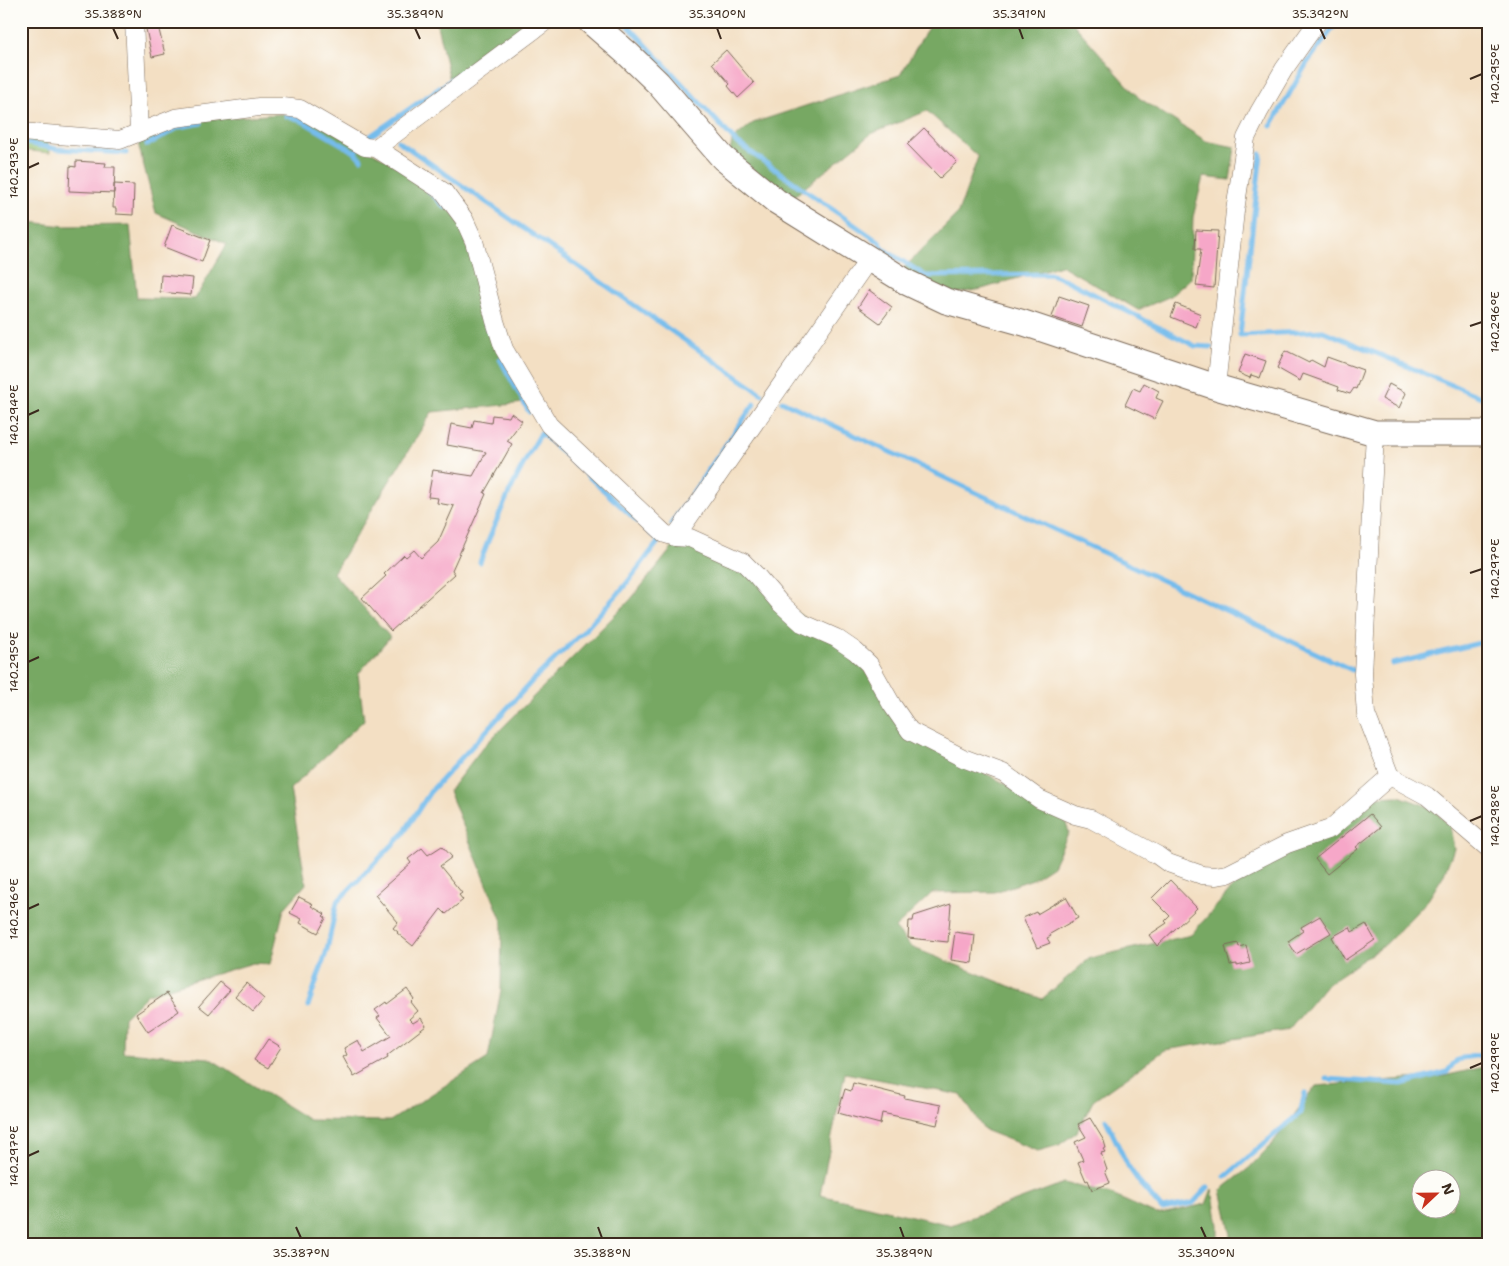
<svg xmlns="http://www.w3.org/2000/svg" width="1509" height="1266" viewBox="0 0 1509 1266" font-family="'Shantell Sans',sans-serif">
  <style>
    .green { fill: #94c271; stroke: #687648 }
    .forest { fill: #77a863; stroke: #596940; fill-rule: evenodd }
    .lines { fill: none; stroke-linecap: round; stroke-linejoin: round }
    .stream { stroke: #74bcec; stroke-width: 5 }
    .building { fill: #f6a7c8 }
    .street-casing { stroke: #7b6958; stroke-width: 19 }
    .secondary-casing { stroke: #7b6958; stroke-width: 27 }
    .street { stroke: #fff; stroke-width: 18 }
    .secondary { stroke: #fff; stroke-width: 25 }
    .ticks { fill: none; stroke: #3b2a1e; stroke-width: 2 }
    .neatline { fill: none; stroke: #3b2a1e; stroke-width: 2 }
    .ticks-label { font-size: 12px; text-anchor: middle; fill: #3b2a1e }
  </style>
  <rect width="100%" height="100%" fill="#fdfcf7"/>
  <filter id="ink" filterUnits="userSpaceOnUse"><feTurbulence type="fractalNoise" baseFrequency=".02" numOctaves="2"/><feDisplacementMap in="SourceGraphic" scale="10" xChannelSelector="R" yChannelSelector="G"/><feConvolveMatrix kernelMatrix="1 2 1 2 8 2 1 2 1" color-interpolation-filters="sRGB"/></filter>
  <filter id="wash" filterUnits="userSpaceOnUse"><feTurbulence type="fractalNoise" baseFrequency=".0096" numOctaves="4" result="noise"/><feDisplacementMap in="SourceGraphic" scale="20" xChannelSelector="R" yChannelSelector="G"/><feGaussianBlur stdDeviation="1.12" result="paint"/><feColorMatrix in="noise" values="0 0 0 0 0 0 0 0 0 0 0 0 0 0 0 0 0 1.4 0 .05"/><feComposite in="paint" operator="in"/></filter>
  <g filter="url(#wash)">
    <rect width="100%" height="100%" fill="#f3dfc3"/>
    <path class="green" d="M21 135 48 141 50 153 21 150Z"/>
    <g class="forest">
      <path d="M436 21H539L451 85Z"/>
      <path d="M932 21H1071L1139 98 1206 141 1235 147 1230 180 1203 177 1193 217 1191 278 1171 296 1138 310 1061 265 982 289 948 295 900 272 958 213 978 157 927 111 871 134 792 198 730 153 732 140 753 123 900 75Z"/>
      <path d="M297 113 385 159 431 189 460 222 498 349 525 403 432 412 333 573 390 637 358 674 364 720 290 789 306 884 284 909 270 964 253 963 148 994 124 1018 123 1052 209 1058 309 1120 390 1121 488 1058 501 990 502 921 449 791 483 747 631 599 673 547 685 543 742 568 861 664 907 733 1062 813 1069 832 1053 866 1033 879 995 892 932 893 895 928 911 947 1042 999 1090 958 1191 935 1248 870 1372 797 1399 796 1432 808 1450 826 1454 849 1443 876 1428 900 1387 943 1326 985 1289 1030 1165 1050 1093 1101 1077 1132 1059 1145 1038 1151 984 1130 961 1095 845 1073 820 1195 951 1225 1064 1183 1110 1194 1157 1215 1206 1204 1212 1189 1218 1225V1245H21V221L64 226 130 225 137 298 195 299 227 244 156 213 137 139 177 121Z"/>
      <path d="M1488 1066V1245H1230L1231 1234 1221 1190 1249 1168 1272 1144 1316 1086 1444 1076ZM1452 1178V1208H1422V1178Z"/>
    </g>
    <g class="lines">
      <g class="stream">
        <path d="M624 21 736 142 879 242 885 250 926 276 1050 274 1066 280 1195 346 1211 347"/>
        <path d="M286 116 299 119 355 152 366 139 488 54"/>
        <path d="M1271 126 1307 63 1338 21"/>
        <path d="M398 141 762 394"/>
        <path d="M21 142 57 149 126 153"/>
        <path d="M147 145 179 127 201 123"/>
        <path d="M355 152 361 159"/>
        <path d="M1261 154 1240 335 1323 331 1488 400"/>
        <path d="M429 191 445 207"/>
        <path d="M480 297 482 313 490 332"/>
        <path d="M500 359 529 412"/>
        <path d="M782 401 1352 670"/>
        <path d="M671 524 754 404"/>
        <path d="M1392 664 1488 641"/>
        <path d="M308 1006 327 950 337 902 403 834 430 792 534 679 582 633 623 588 659 541 541 433C516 474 497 517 480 562"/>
        <path d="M1327 1079 1401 1084 1447 1072 1454 1063 1462 1058 1488 1054"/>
        <path d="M1106 1120 1128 1166 1142 1186 1162 1209 1193 1203 1208 1187"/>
        <path d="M1225 1177 1300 1113 1305 1093"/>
      </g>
    </g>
    <g id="blocks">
      <g class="building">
        <path d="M158 26 165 54 152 57 146 29Z"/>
        <path d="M726 50 754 83 738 98 728 86 730 84 712 63Z"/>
        <path d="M924 128 957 162 940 178 907 144Z"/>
        <path d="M76 161 106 163 105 167H115L114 193 69 191 70 166 76 167Z"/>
        <path d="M114 184 134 185 133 215 116 214V208H113Z"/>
        <path d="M172 225 210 240 202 262 164 247Z"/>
        <path d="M1196 230 1218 231 1214 288 1196 286 1201 249H1195Z"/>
        <path d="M161 275 193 278 191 295 160 292Z"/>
        <path d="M869 290 892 307 880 323 858 307Z"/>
        <path d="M1059 296 1089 306 1082 327 1052 317Z"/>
        <path d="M1176 304 1201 314 1196 327 1171 317Z"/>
        <path d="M1285 351 1309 363 1311 360 1324 367 1327 357 1363 370 1356 389 1354 388 1350 394 1338 390 1339 387 1303 374 1300 381 1277 368Z"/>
        <path d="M1245 354 1266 361 1260 378 1251 375 1250 378 1238 373Z"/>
        <path d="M1144 383 1159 391 1156 398 1163 401 1154 419 1125 405 1133 388 1140 391Z"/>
        <path d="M1389 384 1406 393 1399 408 1382 399Z"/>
        <path d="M511 413 522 421 507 441 512 444 484 493 486 494 452 570 455 574 391 631 362 598 386 576 384 574 404 555 406 557 414 550 421 558 438 542 454 506 437 503 438 498 428 497 433 470 473 476 486 452 447 445 451 424 472 428 474 420 491 423 492 415 509 417Z"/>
        <path d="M1370 814 1381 827 1356 847 1358 849 1327 874 1315 859Z"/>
        <path d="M442 846 452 857 440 866 462 893 459 895 463 900 446 914 441 909 413 946 397 933 398 932 393 928 398 922 375 895 411 863 408 859 422 848 428 855Z"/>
        <path d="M1170 880 1197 908 1157 946 1149 935 1167 923 1165 921 1170 916 1152 898Z"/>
        <path d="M299 897 313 904 311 906 325 914 323 916 326 918 318 933 300 923 302 919 290 913Z"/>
        <path d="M1066 897 1078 918 1050 934 1051 936 1047 938 1050 943 1037 948 1023 918 1036 912 1037 914Z"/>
        <path d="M951 904 948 942 908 938 909 921H913L914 916Z"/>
        <path d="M1320 916 1331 933 1296 954 1288 941 1303 931 1301 927Z"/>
        <path d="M1366 924 1375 940 1345 960 1332 937 1350 927 1352 932Z"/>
        <path d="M955 932 975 935 972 963 951 960Z"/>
        <path d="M1238 943 1239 947 1246 945 1250 963 1237 966V964L1230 965 1225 946Z"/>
        <path d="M220 982 230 990 209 1014 199 1006Z"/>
        <path d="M246 983 264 999 253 1012 235 996Z"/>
        <path d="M407 989 414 999 411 1002 418 1011 409 1019 413 1023 421 1018 426 1026 387 1056 388 1058 354 1077 343 1057 347 1055 344 1048 358 1040 364 1052 391 1036 377 1018 380 1016 375 1010 386 1002 387 1004Z"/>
        <path d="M167 993 179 1011 148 1032 136 1014Z"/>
        <path d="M268 1039 281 1047 268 1068 254 1060Z"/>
        <path d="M853 1083 905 1096 904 1098 941 1105 937 1125 882 1113 880 1124 838 1113 845 1089 851 1091Z"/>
        <path d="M1090 1118 1104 1141 1106 1148 1103 1149 1105 1152 1101 1153 1107 1170 1105 1171 1110 1183 1092 1190 1088 1180 1086 1181 1078 1162 1083 1160 1075 1142 1086 1137 1078 1124Z"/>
      </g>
    </g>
  </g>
  <g filter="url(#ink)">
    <use href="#blocks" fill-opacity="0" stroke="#7b6958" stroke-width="1"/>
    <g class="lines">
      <g class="street-casing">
        <g id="street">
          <path d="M134 21 139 132"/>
          <path d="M21 132 120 140 175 118 259 107H283L300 109 365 147 376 148 444 192 464 219 474 241 495 321 504 349 549 425 665 534 675 537 690 538 743 562 756 575 780 603 802 623 836 638 855 651 869 664 892 705 910 731 963 758 1003 773 1039 799 1075 815 1091 819 1157 855 1168 863 1202 875 1215 876 1228 874 1287 844 1330 829 1390 776"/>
          <path d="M376 148 546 21"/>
          <path d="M1216 387 1235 211 1246 138 1259 112 1284 69 1318 21"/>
          <path d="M1375 433 1363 674 1366 714 1390 776 1427 796 1488 848"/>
          <path d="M675 537 869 259"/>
        </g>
      </g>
      <g class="secondary-casing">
        <path id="secondary" d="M590 21 629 55 658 83 723 158 776 201 908 283 946 301 1024 323 1216 387 1375 433H1488"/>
      </g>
      <use href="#street" class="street"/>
      <use href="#secondary" class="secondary"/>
    </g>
  </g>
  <path class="ticks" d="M113 28 118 39M415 28 420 39M717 28 721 39M1019 28 1023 39M1320 28 1325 39M1470 79 1482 74M28 168 39 163M1470 326 1482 322M28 415 39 410M1470 573 1482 569M28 662 39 657M1470 821 1482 816M28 909 39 904M1470 1068 1482 1063M28 1156 39 1151M296 1227 301 1238M598 1227 602 1238M900 1227 904 1238M1201 1227 1206 1238"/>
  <rect width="1509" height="1266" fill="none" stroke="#fdfcf7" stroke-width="55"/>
  <g transform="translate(1436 1194) rotate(68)"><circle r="24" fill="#fdfcf7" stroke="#afa8a0"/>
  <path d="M0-4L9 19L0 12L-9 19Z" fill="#c8321e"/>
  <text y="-8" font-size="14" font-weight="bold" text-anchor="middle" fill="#3b2a1e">N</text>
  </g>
  <rect x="28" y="28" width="1454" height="1210" class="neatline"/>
  <g class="ticks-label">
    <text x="113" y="18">35.388°N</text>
    <text x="415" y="18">35.389°N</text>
    <text x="717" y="18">35.390°N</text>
    <text x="1019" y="18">35.391°N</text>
    <text x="1320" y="18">35.392°N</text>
    <text transform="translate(1495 74) rotate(-90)" y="4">140.295°E</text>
    <text transform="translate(14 168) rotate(-90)" y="4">140.293°E</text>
    <text transform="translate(1495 322) rotate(-90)" y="4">140.296°E</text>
    <text transform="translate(14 415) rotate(-90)" y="4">140.294°E</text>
    <text transform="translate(1495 569) rotate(-90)" y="4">140.297°E</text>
    <text transform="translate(14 662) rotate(-90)" y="4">140.295°E</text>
    <text transform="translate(1495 816) rotate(-90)" y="4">140.298°E</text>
    <text transform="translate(14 909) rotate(-90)" y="4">140.296°E</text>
    <text transform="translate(1495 1063) rotate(-90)" y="4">140.299°E</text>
    <text transform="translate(14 1156) rotate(-90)" y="4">140.297°E</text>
    <text x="301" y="1257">35.387°N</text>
    <text x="602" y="1257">35.388°N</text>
    <text x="904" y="1257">35.389°N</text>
    <text x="1206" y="1257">35.390°N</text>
  </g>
</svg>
